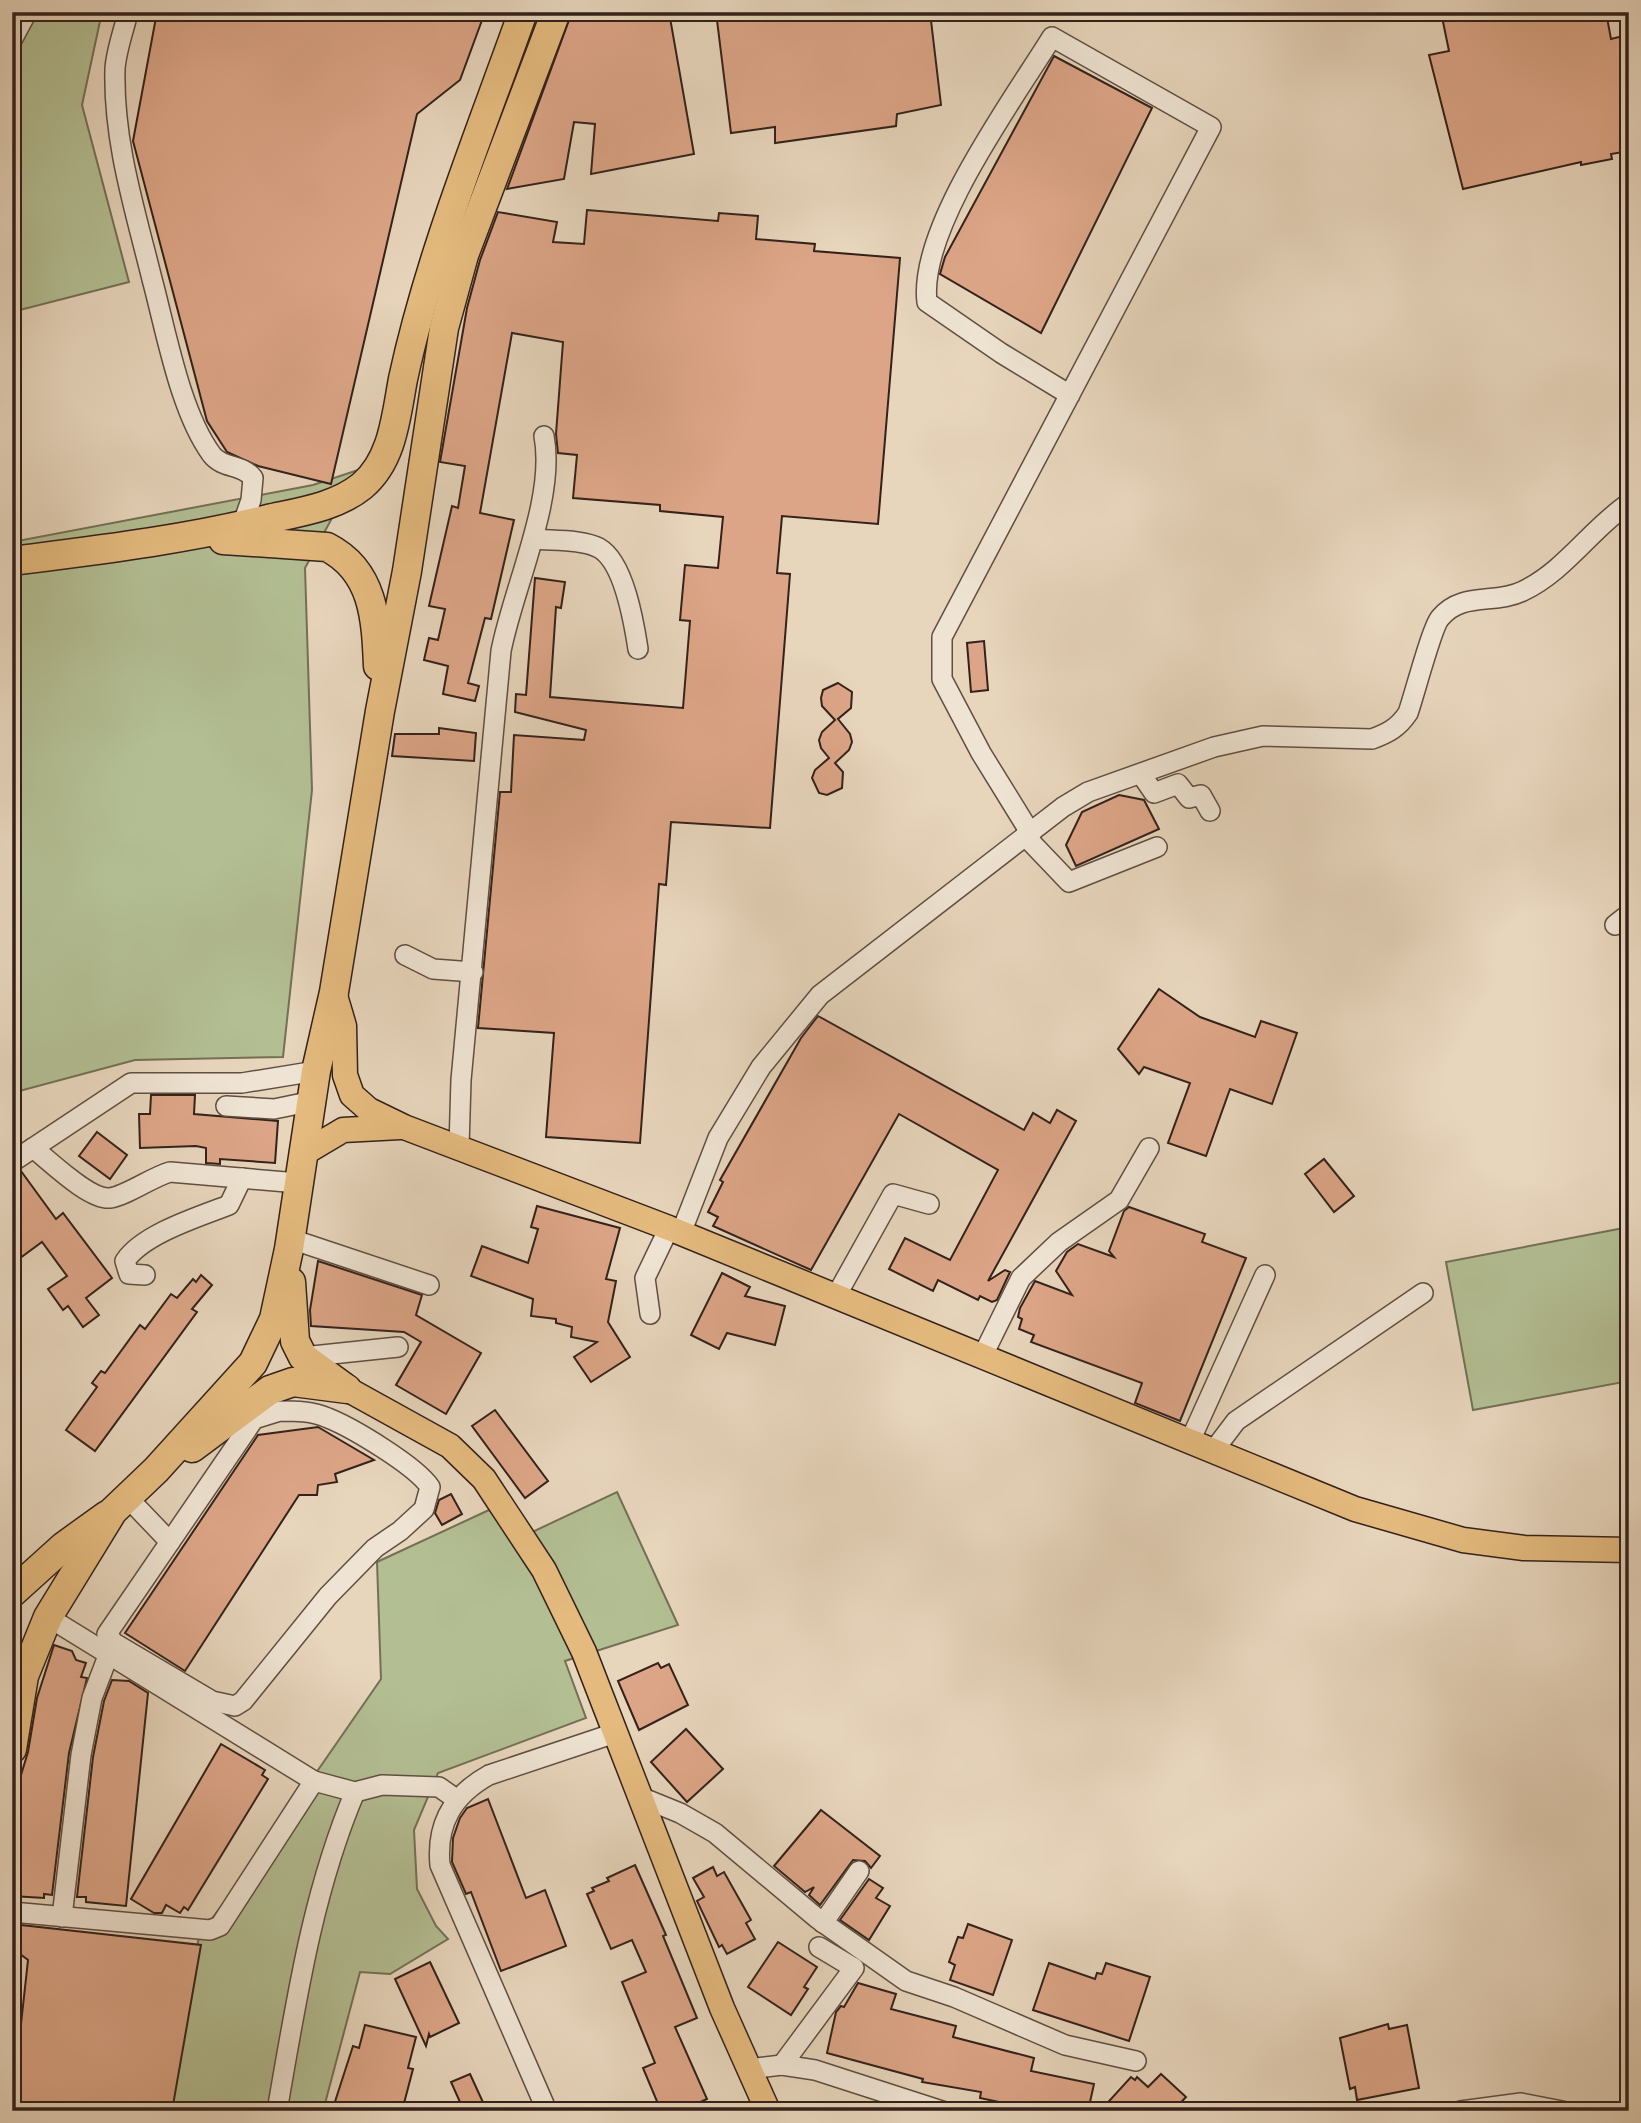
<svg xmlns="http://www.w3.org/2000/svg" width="1641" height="2123" viewBox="0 0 1641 2123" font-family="Alegreya,serif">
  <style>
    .green { fill: #b3be93; stroke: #737056; stroke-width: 2 }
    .building { fill: #dca587; stroke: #33211a; stroke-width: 2 }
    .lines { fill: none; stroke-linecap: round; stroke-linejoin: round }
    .minor-casing { stroke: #604e42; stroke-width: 22 }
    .major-casing { stroke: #33211a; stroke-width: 27 }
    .highway-casing { stroke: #33211a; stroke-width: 31 }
    .minor { stroke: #efe4d3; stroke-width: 19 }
    .major { stroke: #e4ba7e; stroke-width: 24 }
    .highway { stroke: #e4ba7e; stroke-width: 28 }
  </style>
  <rect width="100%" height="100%" fill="#e7d5bc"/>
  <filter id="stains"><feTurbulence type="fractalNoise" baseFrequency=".00286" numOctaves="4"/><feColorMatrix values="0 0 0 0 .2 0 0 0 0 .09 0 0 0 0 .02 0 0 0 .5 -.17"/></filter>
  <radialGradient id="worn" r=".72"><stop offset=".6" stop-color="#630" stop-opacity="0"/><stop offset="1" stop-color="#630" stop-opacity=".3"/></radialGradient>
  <g class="green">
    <path d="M12 12H102L82 105 129 282 12 312Z"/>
    <path d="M358 470 305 568 312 790 283 1057 135 1060 12 1093V542L313 485Z"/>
    <path d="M1629 1227V1381L1473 1410 1446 1262Z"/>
    <path d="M617 1492 678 1625 565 1661 586 1718 438 1773 414 1830 417 1889 436 1926 448 1939 390 1974 360 1972 323 2111H170L199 1936 253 1864 381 1679 377 1562 489 1510 526 1535Z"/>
  </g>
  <g class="building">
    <path d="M157 12H485L460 80 417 114 331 484 258 466 227 452 207 421 133 141Z"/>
    <path d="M572 12H669L694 154 591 174 595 124 574 122 564 179 507 189Z"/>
    <path d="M716 12H930L941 105 897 114 896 126 775 143V127L731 133Z"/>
    <path d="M1441 12H1606L1611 39 1623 36 1629 66V151L1611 154 1612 159 1581 165V162L1463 189 1429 55 1449 51Z"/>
    <path d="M1054 56 1152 108 1041 333 940 274 945 257Z"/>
    <path d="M587 210 718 221 719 213 758 216 756 239 815 244 814 251 900 258 878 524 782 516 777 573 790 574 770 828 671 822 666 885 659 884 640 1143 546 1137 554 1033 478 1028 500 792H511L514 735 584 740 586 730 515 712 516 694 526 695 535 578 565 582 561 608 556 607 550 697 683 708 690 621 680 620 685 565 718 568 723 517 660 511V505L573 498 577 455 558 453 556 434 563 342 512 333 480 513 514 520 491 619 485 618 468 683 479 686 475 701 443 694 448 666 424 660 429 638 438 640 445 609 429 606 452 506 458 508 465 466 440 462 467 308 480 260 498 212 557 222 553 242 584 244Z"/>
    <path d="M984 641 988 690 971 692 967 643Z"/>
    <path d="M838 683 852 692 851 708 838 719 850 734 852 742 849 750 835 763 843 772 842 788 827 795 819 793 812 778 815 770 829 758 821 748 819 740 822 732 835 720 822 706 821 698 823 690Z"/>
    <path d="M439 728 476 733 474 761 392 756 395 734H439Z"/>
    <path d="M1119 795 1144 800 1159 829 1076 866 1066 845 1082 812Z"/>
    <path d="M1159 989 1200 1017 1255 1037 1261 1021 1297 1033 1272 1104 1230 1089 1206 1156 1168 1143 1190 1083 1144 1067 1139 1074 1118 1049Z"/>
    <path d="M818 1016 1024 1130 1033 1113 1050 1123 1057 1110 1076 1121 988 1281 1005 1270 1010 1272 997 1300 992 1302 980 1296 978 1300 938 1280 933 1291 889 1269 905 1238 950 1260 998 1170 899 1114 811 1270 713 1226 718 1217 708 1212 723 1182 720 1180 801 1038Z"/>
    <path d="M151 1095H195L194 1114 278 1121 275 1163 220 1159V1164L206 1163V1148L196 1146 140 1148 139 1114H150Z"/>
    <path d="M97 1132 127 1155 110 1179 79 1156Z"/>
    <path d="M1324 1159 1354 1196 1334 1212 1305 1174Z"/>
    <path d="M21 1171 56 1219 63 1213 112 1278 86 1298 99 1315 83 1327 68 1306 63 1310 48 1289 67 1276 42 1242 12 1264V1174Z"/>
    <path d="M537 1206 620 1228 606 1279 616 1281 608 1322 630 1357 591 1382 574 1357 597 1342 571 1337 572 1327 556 1323V1319L531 1316 533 1299 471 1276 482 1246 528 1263 538 1229 531 1227Z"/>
    <path d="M1129 1207 1205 1234 1202 1242 1246 1258 1180 1421 1135 1403 1142 1383 1031 1342 1034 1335 1019 1329 1022 1319 1018 1317 1020 1308 1035 1281 1072 1295 1056 1271 1067 1252 1078 1244 1114 1257 1109 1251 1124 1211Z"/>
    <path d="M318 1261 422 1295 416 1315 481 1353 446 1414 396 1385 421 1342 404 1332 311 1326 310 1310Z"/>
    <path d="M722 1273 750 1287 745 1296 785 1306 775 1345 727 1333 719 1349 691 1335Z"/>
    <path d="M201 1275 212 1285 192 1309 197 1312 95 1451 66 1430 97 1387 92 1383 101 1371 105 1373 140 1325 145 1329 171 1294 177 1298 193 1279 196 1282Z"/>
    <path d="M495 1410 548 1481 525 1498 472 1426Z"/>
    <path d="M318 1427 374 1460 335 1474 337 1482 318 1485 317 1495H299L185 1671 125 1633 258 1435Z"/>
    <path d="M451 1494 462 1514 442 1525 435 1513 439 1500Z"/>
    <path d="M54 1645 72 1651 76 1660 86 1663 81 1677 87 1678 69 1753 52 1895 44 1894V1898L12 1896 21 1775 28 1752 37 1698Z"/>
    <path d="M658 1663 661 1668 669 1664 688 1705 639 1730 618 1681Z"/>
    <path d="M112 1680 129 1681 148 1693 126 1906 86 1902V1897H77L93 1757 104 1701Z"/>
    <path d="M686 1729 723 1769 687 1802 651 1762Z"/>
    <path d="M221 1744 265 1770 262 1775 268 1779 188 1910 184 1907 180 1913 166 1905 162 1913H154L131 1899Z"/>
    <path d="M488 1799 526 1898 545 1890 566 1946 501 1971 471 1892 466 1894 452 1862 453 1838 460 1818 467 1808Z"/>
    <path d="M821 1810 880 1856 871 1868 865 1861 853 1860 820 1905 809 1895 814 1887 805 1892 774 1866Z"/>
    <path d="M635 1865 666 1935 663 1936 697 2018 675 2027 707 2099 681 2111H661L643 2068 655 2063 622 1982 646 1972 632 1940 611 1949 587 1894 594 1891 592 1888 609 1881 607 1878Z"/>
    <path d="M713 1867 717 1876 724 1872 751 1920 746 1923 755 1939 727 1954 722 1945 719 1947 697 1901 704 1897 693 1878Z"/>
    <path d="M869 1879 883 1888 876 1898 890 1906 869 1940 840 1920Z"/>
    <path d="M12 1924 201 1945 172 2111H12V2049L21 2024 28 1960 12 1948Z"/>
    <path d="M968 1924 1012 1940 993 1995 950 1980 955 1965 949 1962 958 1937 963 1938Z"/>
    <path d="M778 1942 817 1967 804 1987 808 1989 791 2015 748 1987Z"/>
    <path d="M430 1962 459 2023 430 2037 429 2034 426 2046 395 1979Z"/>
    <path d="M1049 1963 1095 1979 1097 1973 1102 1974 1106 1963 1150 1977 1129 2041 1033 2010Z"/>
    <path d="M858 1983 896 1994 891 2009 956 2026 953 2037 1034 2058 1031 2071 1094 2084 1088 2111H997L999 2102 980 2098 981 2092 922 2082 923 2079 827 2053 836 2012 841 2006 844 2007Z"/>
    <path d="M1388 2024 1389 2029 1407 2025 1419 2088 1357 2100 1355 2087 1350 2089 1340 2038Z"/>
    <path d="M365 2025 416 2037 408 2068 413 2069 402 2111H332L353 2046 359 2048Z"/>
    <path d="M470 2074 487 2111H464L451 2082Z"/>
    <path d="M1161 2074 1186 2097 1173 2111H1100L1131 2077 1135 2080 1137 2077 1148 2087Z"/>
  </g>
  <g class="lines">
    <g class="minor-casing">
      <g id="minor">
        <path d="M128 12C124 30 116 51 115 69 113 141 135 210 152 279 166 331 180 412 212 455 223 469 243 464 253 478L251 500 242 526"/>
        <path d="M12 40 27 12"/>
        <path d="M533 539C552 541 582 539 599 548 624 562 634 623 638 649"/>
        <path d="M1141 774 1154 793 1178 784 1189 798 1201 795 1210 811"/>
        <path d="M1031 834 981 753 942 679V637L1211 127 1052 37C1013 100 918 229 927 302L1001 353 1070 395"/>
        <path d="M1026 837 1069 882 1157 847"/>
        <path d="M1615 925 1629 914"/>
        <path d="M405 955 433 969 473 972"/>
        <path d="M226 1106 274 1109 313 1101"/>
        <path d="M459 1147 461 1080 501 651C513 588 556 499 544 436"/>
        <path d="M33 1148C50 1161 89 1200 110 1198 126 1196 152 1177 170 1172L298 1183"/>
        <path d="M12 1162 131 1083H242L316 1071"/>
        <path d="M681 1233 718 1138 761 1067 820 995 1063 807 1088 792 1214 747 1263 736 1372 739C1388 733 1398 728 1408 713 1414 696 1432 627 1440 618 1462 591 1495 605 1523 591 1565 571 1591 529 1629 503"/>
        <path d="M291 1239 429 1285"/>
        <path d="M145 1275 129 1274 125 1261C143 1234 198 1217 229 1205L242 1178"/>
        <path d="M835 1298 893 1194 929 1204"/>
        <path d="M650 1314 645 1278 669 1228"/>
        <path d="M303 1357 398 1347"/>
        <path d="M982 1357 1021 1278 1059 1242 1119 1200 1149 1148"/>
        <path d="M280 1411C296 1411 312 1411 328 1418 353 1428 416 1466 430 1487L424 1509 400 1531 375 1548 328 1596 243 1701 235 1706 212 1701 114 1643 107 1634 254 1419Z"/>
        <path d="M1190 1441 1265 1275"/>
        <path d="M1214 1450 1236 1421 1423 1293"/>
        <path d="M128 1498 170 1542"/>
        <path d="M48 1617 314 1781"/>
        <path d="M638 1796 680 1813 715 1833 818 1919 906 1981 954 1997 1065 2045 1136 2061"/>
        <path d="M12 1912 210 1930 220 1926 314 1781 355 1792 382 1785 439 1787 456 1799"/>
        <path d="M62 1917 81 1755 92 1698 108 1656"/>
        <path d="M823 1923 859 1871"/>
        <path d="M782 2065 854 1968 819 1947"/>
        <path d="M749 2069 782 2065 815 2070 942 2111"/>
        <path d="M277 2111C296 2003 312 1893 355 1792"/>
        <path d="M547 2111 440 1865C436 1823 453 1795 489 1775L615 1733"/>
        <path d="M1461 2111 1521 2103 1562 2111"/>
      </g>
    </g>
    <g class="major-casing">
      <g id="major">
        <path d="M334 992 344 1026 345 1075 352 1095 369 1110 404 1127 669 1228 1355 1509 1463 1540 1524 1548 1629 1550"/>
        <path d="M306 1152 343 1130 400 1127"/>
        <path d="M347 1389 450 1446 484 1479 544 1570 584 1652 722 2008 768 2111"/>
      </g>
    </g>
    <g class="highway-casing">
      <g id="highway">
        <path d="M223 540 327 547C374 571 376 619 378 666"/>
        <path d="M12 561C98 550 184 540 268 519 300 512 336 507 362 486 393 460 396 416 403 379 430 254 480 133 523 12"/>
        <path d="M291 1282 295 1341 303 1357 344 1387"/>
        <path d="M192 1448 270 1390 293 1382 347 1389"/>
        <path d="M12 1593 64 1546 107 1515"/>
        <path d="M12 1749 24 1676 48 1617 113 1511 156 1470 253 1363 274 1319 289 1249 316 1071 334 992 380 711 407 571 444 328 464 255 556 12"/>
      </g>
    </g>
    <use href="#minor" class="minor"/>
    <use href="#major" class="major"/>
    <use href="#highway" class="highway"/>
  </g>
  <rect width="1641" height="2123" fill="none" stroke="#e7d5bc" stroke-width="42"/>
  <rect x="14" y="14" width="1613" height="2095" fill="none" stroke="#33211a" stroke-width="3.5"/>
  <rect x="21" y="21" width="1599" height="2081" fill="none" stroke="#33211a" stroke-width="2"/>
  <rect width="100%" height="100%" filter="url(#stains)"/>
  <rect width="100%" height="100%" fill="url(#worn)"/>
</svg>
